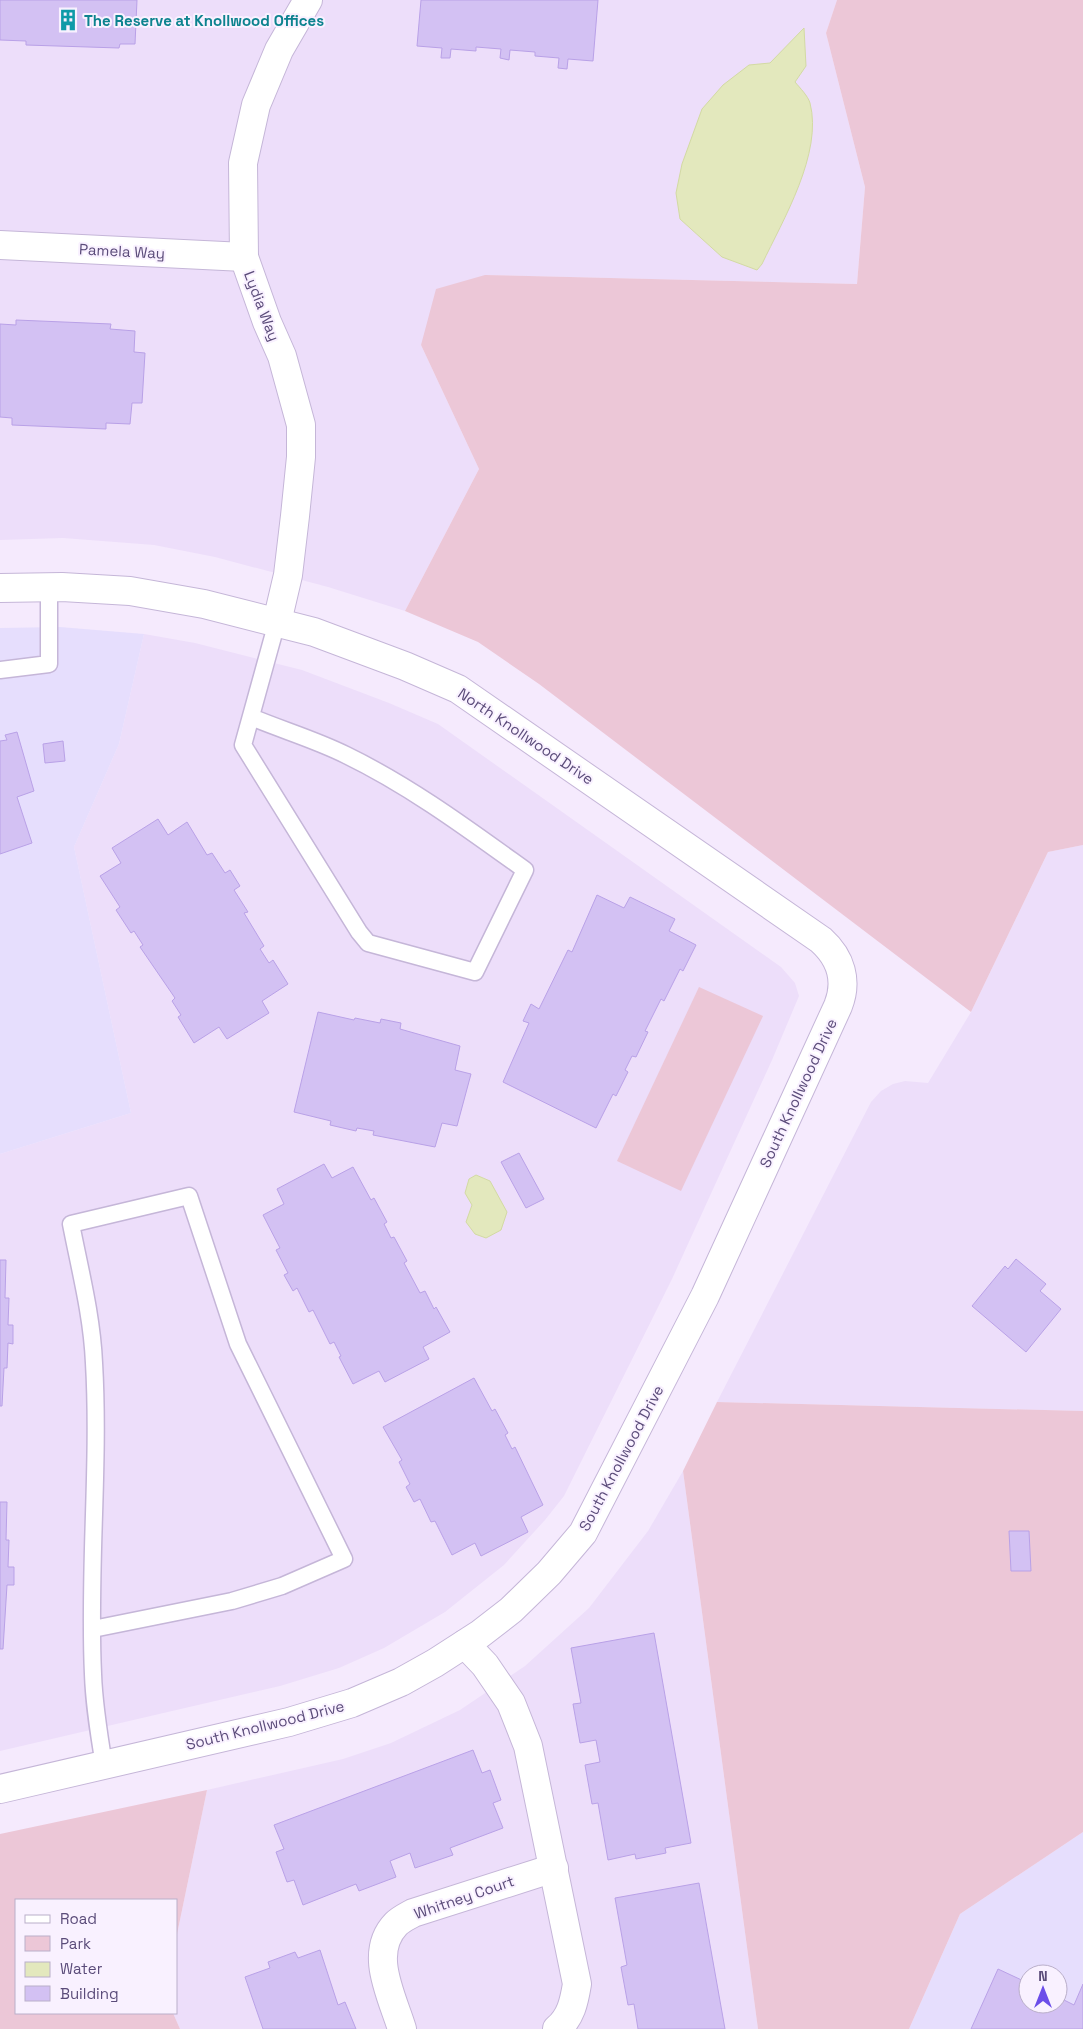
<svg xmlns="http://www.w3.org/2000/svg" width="1083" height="2029" viewBox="0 0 1083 2029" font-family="'Space Grotesk',sans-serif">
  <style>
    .residential { fill: #eddefa }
    .commercial { fill: #e6defd; fill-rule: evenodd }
    .green { fill: #ecc7d7 }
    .water { fill: #e3e8bd; stroke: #d3daa3 }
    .building { fill: #d3c1f3; stroke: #b9a1e7 }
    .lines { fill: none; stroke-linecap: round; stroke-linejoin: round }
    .service-casing { stroke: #c5b6d8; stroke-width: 19 }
    .minor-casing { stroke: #c5b6d8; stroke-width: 30 }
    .service { stroke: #fff; stroke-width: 16 }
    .minor { stroke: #fff; stroke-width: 28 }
    .labels { text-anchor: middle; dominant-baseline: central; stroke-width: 4; stroke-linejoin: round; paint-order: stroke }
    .culture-label { font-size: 15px; font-weight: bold; fill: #0d838f; stroke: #f9f1ff; text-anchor: start }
    .street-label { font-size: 15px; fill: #5b4c7a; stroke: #f9f1ff }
  </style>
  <rect width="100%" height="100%" fill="#f5eafd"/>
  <g class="residential">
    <path d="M0 0H837L826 33 865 187 857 284 485 275 421 345 479 469 405 611 328 587 215 557 154 545 63 538 0 540Z"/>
    <path d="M144 634 195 643 302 670 389 703 438 724 781 967 795 983 799 996 772 1060 672 1279 564 1496 545 1520 504 1565 445 1612 384 1648 339 1668 280 1686 0 1751V1154L131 1113 74 847 119 744Z"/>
    <path d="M1083 845V1411L717 1402 871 1102 881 1091 893 1084 905 1081 928 1083 971 1012 1048 852Z"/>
    <path d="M683 1471 758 2029H180L173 2013H176V1939L207 1790 343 1759 391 1743 460 1710 525 1666 589 1608 648 1531Z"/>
  </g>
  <g class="commercial">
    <path d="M60 627 144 634 119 744 74 847 131 1113 0 1154V628Z"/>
    <path d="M1083 1832V2029H909L960 1914ZM1028 1974H1058V2004H1028Z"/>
  </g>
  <g class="green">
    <path d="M837 0H1083V845L1048 852 971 1012 539 684 478 642 405 611 479 469 421 345 436 289 485 275 857 284 865 187 826 33Z"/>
    <path d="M699 987 763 1016 681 1191 617 1161Z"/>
    <path d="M717 1402 1083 1411V1832L960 1914 909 2029H758L683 1471Z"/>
    <path d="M207 1790 176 1939V1900H16V2013H173L180 2029H0V1834Z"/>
  </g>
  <g class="water">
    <path d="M804 28 806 66 795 82C800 88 808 96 810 103 823 153 783 220 762 264L757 270 722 257 680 219 676 193 682 164 702 109 723 85 749 65 770 63Z"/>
    <path d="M476 1175 490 1181 507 1212 501 1230 486 1238 475 1234 466 1222 472 1205 465 1193 469 1179Z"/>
  </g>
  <g class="building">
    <path d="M0 0H137L135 44H120L119 48 26 45V41L0 40Z"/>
    <path d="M421 0H598L593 61 568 59 567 69 558 68 559 58 535 56V52L510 50 509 60 500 58 501 49 476 47V51L451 49 450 58H441L442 48 417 46Z"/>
    <path d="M16 320 111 324 110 329 135 331 134 352 145 353 142 403H132L130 424 106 423V429L12 425V418L0 417V324L16 325Z"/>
    <path d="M17 732 34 791 17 797 32 843 0 854V741L7 740 5 735Z"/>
    <path d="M63 741 65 761 45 763 43 744Z"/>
    <path d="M158 819 168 835 187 822 207 855 212 853 225 873 230 870 240 886 234 890 248 912 244 913 264 946 260 949 269 963 273 960 288 984 262 1001 269 1013 227 1039 219 1027 194 1043 178 1017 181 1015 172 1001 175 998 140 947 143 945 134 931 131 933 116 910 120 907 100 876 121 863 112 848Z"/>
    <path d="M597 895 624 908 630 897 675 919 669 931 696 945 683 971 680 969 664 1001 661 999 645 1031 648 1032 636 1057 632 1056 625 1070 628 1072 616 1096 613 1094 596 1128 503 1082 529 1023 523 1021 531 1004 539 1009 568 950 572 952Z"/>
    <path d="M318 1012 354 1020 355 1018 380 1023 381 1019 401 1023 400 1029 460 1046 455 1070 471 1074 457 1126 442 1123 435 1147 373 1135 374 1131 357 1128 356 1131 330 1125 331 1121 294 1112Z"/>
    <path d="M519 1153 544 1199 526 1208 501 1162Z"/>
    <path d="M324 1164 332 1178 353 1167 371 1200 374 1198 387 1222 384 1224 391 1238 394 1237 407 1261 404 1263 420 1293 425 1291 434 1309 436 1307 450 1332 423 1347 429 1359 385 1382 379 1371 353 1384 339 1357 341 1356 334 1342 330 1344 313 1310 309 1312 297 1288 293 1291 284 1275 288 1273 276 1250 280 1248 263 1215 284 1204 277 1189Z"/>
    <path d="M1016 1259 1046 1284 1040 1291 1061 1309 1026 1352 972 1306 1005 1266 1008 1269Z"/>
    <path d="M0 1260H6L5 1298H9L8 1325H13V1344L8 1343 7 1368H4L2 1406H0Z"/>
    <path d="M474 1378 492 1411 495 1409 508 1433 505 1435 512 1449 515 1447 543 1505 521 1517 528 1532 481 1556 475 1543 452 1555 435 1521 431 1522 420 1499 414 1502 406 1487 410 1484 399 1462 402 1460 383 1427Z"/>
    <path d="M0 1502H7L6 1540H9L8 1567H14V1585H7L3 1649H0Z"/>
    <path d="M1009 1531H1029L1031 1571H1011Z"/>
    <path d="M654 1633 691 1843 665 1848 666 1853 636 1859 635 1854 608 1860 598 1803 592 1804 585 1765 600 1762 596 1740 580 1743 573 1704 581 1703 571 1648Z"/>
    <path d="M473 1750 482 1773 490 1770 501 1800 493 1803 503 1828 450 1848 453 1855 415 1868 410 1853 390 1861 396 1877 359 1891 356 1884 303 1905 294 1880 287 1882 276 1852 284 1849 274 1825Z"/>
    <path d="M699 1883 725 2029H638L634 2004 628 2005 621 1967 627 1965 615 1898Z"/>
    <path d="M320 1950 338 2005 345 2002 356 2029H263L245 1977 270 1968 268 1962 295 1952 298 1958Z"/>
    <path d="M998 1969 1028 1983V2004H1058V1997L1074 2005 1083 1984V2029H971Z"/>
  </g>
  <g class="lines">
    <g class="service-casing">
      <g id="service">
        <path d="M0 670 49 664V587"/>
        <path d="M251 717C282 730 316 740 346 755 410 786 468 829 525 870L475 972 368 943 359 932 243 745 277 622"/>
        <path d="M93 1629 232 1601 282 1586 344 1559 238 1344 189 1196 71 1224C80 1270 92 1316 94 1363 100 1466 88 1571 93 1674 94 1705 99 1735 104 1765"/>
      </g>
    </g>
    <g class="minor-casing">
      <g id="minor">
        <path d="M0 245 244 257"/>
        <path d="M0 588 62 587 130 591 204 604 314 632 405 666 458 689 821 940C841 958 848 981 838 1006L705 1296 583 1533 549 1573 511 1610 480 1634 435 1663 401 1682 352 1703 289 1722 0 1789"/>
        <path d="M277 622 288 575 295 516 301 457V425L282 356 267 322 244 257 243 163 256 105 279 50 308 0"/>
        <path d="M465 1644 485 1665 511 1703 528 1746 577 1984C574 2002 571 2017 557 2029"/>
        <path d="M402 2029C392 1996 368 1953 396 1924 401 1919 408 1916 413 1913L554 1868"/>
      </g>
    </g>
    <use href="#service" class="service"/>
    <use href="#minor" class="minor"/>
  </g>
  <defs>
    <g id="building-bare" transform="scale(1.725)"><path d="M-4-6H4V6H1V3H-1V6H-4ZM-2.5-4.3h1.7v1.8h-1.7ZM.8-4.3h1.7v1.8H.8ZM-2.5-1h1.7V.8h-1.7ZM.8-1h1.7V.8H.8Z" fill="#0f9aa8" stroke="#f9f1ff" stroke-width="2.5" paint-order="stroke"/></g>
  </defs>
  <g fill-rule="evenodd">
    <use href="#building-bare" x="68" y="20"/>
  </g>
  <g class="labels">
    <g class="culture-label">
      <text x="84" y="20">The Reserve at Knollwood Offices</text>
    </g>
    <g class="street-label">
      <text transform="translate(122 251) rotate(3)">Pamela Way</text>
      <text transform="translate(262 306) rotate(69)">Lydia Way</text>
      <text transform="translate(526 736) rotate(34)">North Knollwood Drive</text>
      <text transform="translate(798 1093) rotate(-65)">South Knollwood Drive</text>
      <text transform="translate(621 1458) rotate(-62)">South Knollwood Drive</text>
      <text transform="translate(265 1725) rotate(-14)">South Knollwood Drive</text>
      <text transform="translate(464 1897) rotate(-19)">Whitney Court</text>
    </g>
  </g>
  <rect x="15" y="1899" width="162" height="115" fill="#f9f1ff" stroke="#baafca"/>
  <rect x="25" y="1915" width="25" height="8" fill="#ffffff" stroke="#baafca"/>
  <text x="60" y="1924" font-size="15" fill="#5b4c7a">Road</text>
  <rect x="25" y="1936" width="25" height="15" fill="#ecc7d7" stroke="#baafca"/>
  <text x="60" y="1949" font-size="15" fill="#5b4c7a">Park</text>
  <rect x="25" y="1962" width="25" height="15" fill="#e3e8bd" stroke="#baafca"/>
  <text x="60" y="1974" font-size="15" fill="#5b4c7a">Water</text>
  <rect x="25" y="1986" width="25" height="15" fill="#d3c1f3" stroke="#baafca"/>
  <text x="60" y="1999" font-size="15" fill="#5b4c7a">Building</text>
  <g transform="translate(1043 1989)"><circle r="24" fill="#f9f1ff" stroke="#baafca"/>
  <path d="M0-4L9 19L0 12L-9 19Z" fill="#6b4de9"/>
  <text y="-8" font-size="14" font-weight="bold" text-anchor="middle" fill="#5b4c7a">N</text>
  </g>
</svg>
